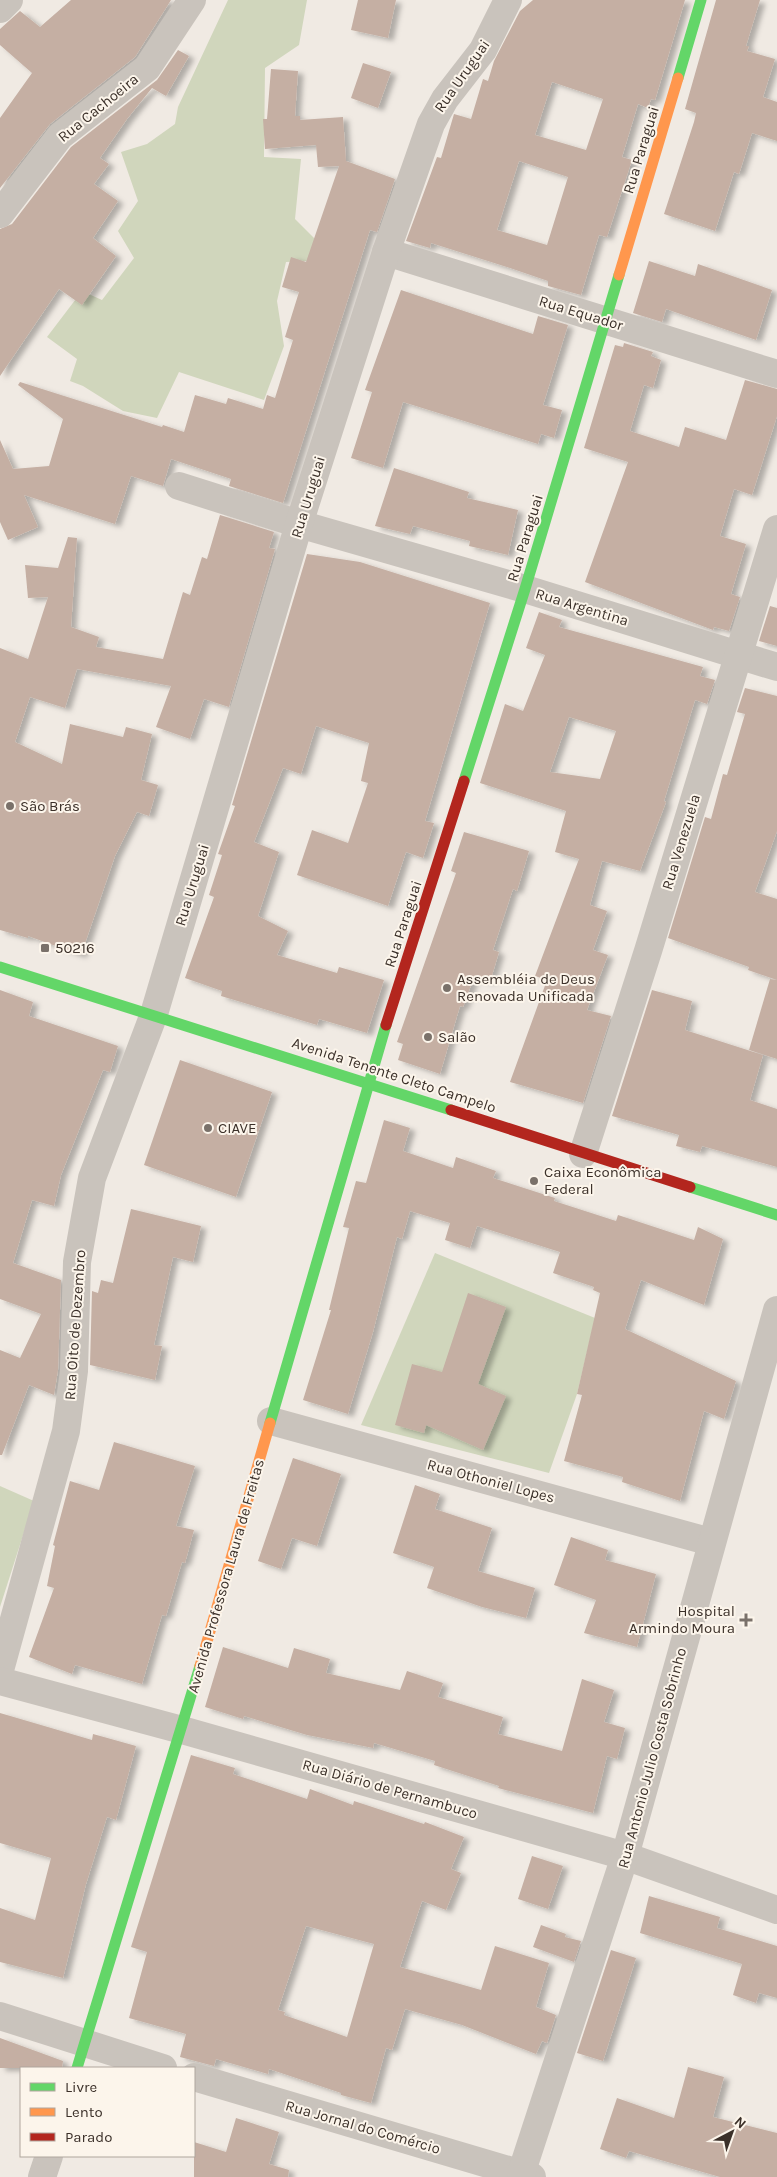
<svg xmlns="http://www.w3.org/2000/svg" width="777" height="2177" viewBox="0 0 777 2177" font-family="Karla,sans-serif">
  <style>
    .green { fill: #d0d6bc }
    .building { fill: #c5afa3; fill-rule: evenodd; filter: url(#shadow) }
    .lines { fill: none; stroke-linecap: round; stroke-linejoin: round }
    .street { stroke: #c9c3bc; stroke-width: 28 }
    .fast { stroke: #63d668; stroke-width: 11 }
    .slow { stroke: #ff974d; stroke-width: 11 }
    .jam { stroke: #b3261e; stroke-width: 11 }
    .poi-dot { fill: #7a716a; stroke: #fcf5eb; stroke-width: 2 }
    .labels { text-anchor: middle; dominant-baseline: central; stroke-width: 4; stroke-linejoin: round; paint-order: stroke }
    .street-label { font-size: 15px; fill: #3b3029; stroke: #fcf5eb }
    .poi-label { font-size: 15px; fill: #3b3029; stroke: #fcf5eb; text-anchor: start }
  </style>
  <defs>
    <filter id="shadow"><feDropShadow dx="5.5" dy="3" stdDeviation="2.5" flood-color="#0004"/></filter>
  </defs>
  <rect width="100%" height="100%" fill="#f0eae3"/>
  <g class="green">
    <path d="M228 0H307L299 45 265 68 264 157 301 159 295 219 315 239 309 261 286 262 277 301 284 346 264 400 179 372 157 418 123 411 83 386 70 381 77 359 47 337 82 291 102 300 134 258 118 231 138 201 121 152 147 144 175 124 178 107Z"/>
    <path d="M435 1253 595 1318 577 1394 549 1473 361 1425Z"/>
    <path d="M0 1486 34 1501 0 1607Z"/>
  </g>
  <g class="building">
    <path d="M71 0H171L135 57 50 124 0 188V118L32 73 0 45V29L20 11 40 27Z"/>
    <path d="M358 0H396L388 38 351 30Z"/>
    <path d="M533 0H685L655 100 651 99 648 108 638 104 622 157 632 160 607 237 599 235 581 295 548 286V281L510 268 431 243 430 248 406 241 437 157 441 158 454 114 471 119 483 79 488 81 494 61 520 11ZM552 82 603 99 586 150 535 135ZM519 161 568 177 547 245 497 230Z"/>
    <path d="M716 0H760L746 46H749L747 51 775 59 763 97 777 102V141L752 133 739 174 734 172 715 231 664 214 694 122 696 113 685 109Z"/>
    <path d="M178 50 189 56 166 96 152 88 127 119 100 158 109 164 94 184 118 201 93 238 116 256 82 305 59 289 0 376V229L12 224 71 147 157 80Z"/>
    <path d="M363 63 391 72 378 108 351 98Z"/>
    <path d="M271 69 298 71 295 116H300V120L343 117 346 161 395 179 377 232 370 230 283 503 229 486 231 479 171 459 163 486 131 476 115 524 24 495 38 527 8 540 0 522V440L13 469 49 466 63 419 18 385 20 382 162 427 163 425 184 432 195 395 226 404 228 398 263 409 267 395 275 398 293 340 285 337 299 292 282 287 291 257 306 262 339 166 318 167 316 145 265 149 263 119H267Z"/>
    <path d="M649 261 695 276 698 264 772 290 756 340 666 309 662 322 633 313Z"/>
    <path d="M401 290 533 334 538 316 568 325 543 405 562 410 554 438 541 434 538 444 403 402 383 468 351 458 372 392 365 390Z"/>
    <path d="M624 343 653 352 651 356 661 360 653 388 644 385 630 431 679 447 685 427 726 440 745 380 777 389V416L752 495 734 489 720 536 746 544 731 594 740 597 729 631 714 627 713 630 585 582 628 462 584 448 615 345 623 347Z"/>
    <path d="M394 468 469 492 467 498 518 510 508 555 469 546 470 541 413 526 410 534 375 526Z"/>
    <path d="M220 515 274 532 269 548 275 549 229 707 204 699 190 739 156 727 171 686 77 669 65 708 30 697 15 742 62 764 70 724 123 737 126 727 152 734 141 780 158 785 149 816 137 812 115 856 81 955 28 936V938L0 930V648L28 659 48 597 28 598 25 565 58 568 68 537 77 538 71 627 99 637 96 647 163 659 183 592 190 595 202 557 207 559Z"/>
    <path d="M307 554 360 562 490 603 425 821 434 823 423 858 406 852 388 906 297 875 312 830 348 843 368 783 361 781 369 743 316 726 301 774 283 768 254 842 279 852 258 916 288 931 277 955 337 973 339 967 384 980 367 1033 319 1019 317 1025 221 996 222 991 185 978 214 897 209 895 222 855 218 854 235 806 232 805Z"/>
    <path d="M770 606 777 608V646L759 641Z"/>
    <path d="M539 612 562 620 559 627 703 667 700 676 715 680 707 704 695 700 664 801 666 802 640 871 602 861 590 905 607 911 593 950 608 955 587 1010 611 1016 583 1103 510 1082 547 980 535 976 579 859 555 852 566 811 480 783 505 704 523 711 545 655 526 648ZM569 717 616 731 600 779 550 772Z"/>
    <path d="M745 688 777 696V831L755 892 777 899V980L748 970 749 967 668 938 705 817 711 819 723 774 727 775 745 714 737 712Z"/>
    <path d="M464 832 529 851 517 891 513 889 493 950 499 952 490 982 474 977 463 1007 460 1006 440 1074 398 1060 403 1044 397 1042 456 873 451 871Z"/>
    <path d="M770 979 777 980V1059L749 1050Z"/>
    <path d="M0 990 33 1002 29 1016 118 1046 110 1072 103 1070 61 1175 54 1206 32 1200 13 1263 61 1280 58 1370 54 1395 29 1385 2 1455H0V1350L20 1358 41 1314 0 1299Z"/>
    <path d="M652 990 692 1001 685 1030 763 1055 750 1100 777 1109V1167L702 1146 700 1152 676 1146 679 1135 612 1116Z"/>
    <path d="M180 1060 272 1092 236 1197 144 1165Z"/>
    <path d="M384 1120 410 1128 403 1151 453 1168 456 1157 496 1171 493 1178 555 1198 554 1201 616 1221 618 1215 694 1240 698 1227 723 1239 704 1305 641 1280 625 1329 736 1381 724 1419 704 1411 680 1501 622 1482 623 1477 564 1461 582 1395 577 1394 600 1293 593 1290 594 1287 553 1273 560 1252 477 1226 470 1248 445 1240 450 1223 410 1211 402 1239 397 1237 373 1332 348 1414 303 1400 331 1310H329L349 1228 343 1227 356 1181 366 1183Z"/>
    <path d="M131 1209 201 1226 193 1262 173 1257 154 1345 162 1346 155 1380 90 1365 92 1291 98 1293 101 1280 113 1283Z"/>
    <path d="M468 1293 506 1307 478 1384 506 1396 483 1450 426 1425 424 1433 395 1425 412 1364 442 1372Z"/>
    <path d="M114 1442 195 1466 176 1526 194 1530 185 1563 182 1562 166 1616 162 1615 142 1684 75 1665 72 1674 29 1657 54 1588 47 1586 55 1546 53 1545 70 1481 99 1490Z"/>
    <path d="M293 1458 341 1474 317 1546 292 1538 281 1569 258 1561Z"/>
    <path d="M415 1485 440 1494 435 1509 492 1528 478 1571 535 1588 526 1618 482 1607 427 1588 434 1567 393 1553Z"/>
    <path d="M571 1537 608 1550 605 1560 656 1574 637 1647 584 1633 596 1600 554 1585Z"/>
    <path d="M223 1647 288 1668 294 1648 330 1659 326 1673 400 1690 407 1671 443 1683 438 1697 503 1717 498 1734 562 1751 582 1679 614 1690 604 1722 625 1728 617 1759 607 1756 593 1813 498 1788 499 1786 434 1765 435 1761 374 1743 373 1748 307 1735 244 1716 243 1719 205 1707Z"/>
    <path d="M0 1713 92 1740 93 1734 136 1746 116 1820 107 1817 86 1884 63 1978 0 1962V1908L35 1920 51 1858 0 1843Z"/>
    <path d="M191 1755 235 1768 233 1774 307 1799 310 1789 353 1805 354 1801 424 1824 425 1822 464 1837 451 1869 461 1873 446 1910 422 1901 400 1967 481 1990 495 1946 549 1963 536 2007 556 2015 547 2043 542 2041 536 2054 462 2025 405 2009 392 2050 386 2048 371 2103 341 2095V2093L269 2069 268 2074 216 2059 214 2066 180 2057 186 2034 129 2018 147 1952 131 1947ZM306 1926 374 1944 347 2037 284 2015 285 2012 278 2010Z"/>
    <path d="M532 1856 563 1866 548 1909 518 1899Z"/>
    <path d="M649 1896 720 1917 717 1928 777 1946V1998L759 1993 756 2003 733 1995 742 1964 640 1933Z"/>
    <path d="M541 1925 566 1934 565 1937 581 1941 574 1962 533 1947Z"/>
    <path d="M611 1950 636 1958 603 2061 577 2053Z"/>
    <path d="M0 2038 63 2061 62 2068H0Z"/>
    <path d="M688 2067 724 2077 713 2117 777 2133V2177H720L629 2151 626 2158 600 2149 617 2098 674 2118Z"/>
    <path d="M236 2118 279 2132 269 2164 289 2170 288 2177H194V2142L226 2152Z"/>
  </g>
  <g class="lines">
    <g class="street">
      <path d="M0 9 9 0"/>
      <path d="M0 214 60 136 147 68 192 0"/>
      <path d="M386 252 777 374"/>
      <path d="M179 486 299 524 525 589 777 667"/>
      <path d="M583 1154 648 951 777 529"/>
      <path d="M271 1421 711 1542"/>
      <path d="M0 1670 66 1431 74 1371 77 1262 92 1178 154 1014 299 524 386 252 431 124 445 99 483 50 508 0"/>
      <path d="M0 1681 182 1730 625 1856 777 1910"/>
      <path d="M0 2016 163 2068"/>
      <path d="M194 2077 532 2177"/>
      <path d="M521 2174 625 1856 777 1310"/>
      <path d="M42 2177 49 2156"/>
    </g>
    <g class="fast">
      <path d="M678 78 701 0"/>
      <path d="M464 781 525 589 619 275"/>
      <path d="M0 967 451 1110"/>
      <path d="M690 1187 777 1215"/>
      <path d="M270 1423 386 1025"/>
      <path d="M77 2068 200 1666"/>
    </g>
    <g class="slow">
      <path d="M619 275 678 78"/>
      <path d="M200 1666 270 1423"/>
    </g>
    <g class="jam">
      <path d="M386 1025 464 781"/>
      <path d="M451 1110 690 1187"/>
    </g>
  </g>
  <g class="poi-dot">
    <circle cx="10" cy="806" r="5"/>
    <rect x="40" y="943" width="10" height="10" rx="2.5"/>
    <circle cx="447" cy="988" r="5"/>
    <circle cx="428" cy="1037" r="5"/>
    <circle cx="208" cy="1128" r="5"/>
    <circle cx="534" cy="1181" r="5"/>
    <path d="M743.5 1612.5h5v5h5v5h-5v5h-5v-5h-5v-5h5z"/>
  </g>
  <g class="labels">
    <g class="street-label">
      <text transform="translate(462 76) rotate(-55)">Rua Uruguai</text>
      <text transform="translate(98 108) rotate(-39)">Rua Cachoeira</text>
      <text transform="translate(641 150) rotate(-73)">Rua Paraguai</text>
      <text transform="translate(581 313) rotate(17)">Rua Equador</text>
      <text transform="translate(308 497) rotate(-73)">Rua Uruguai</text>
      <text transform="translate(525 538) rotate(-73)">Rua Paraguai</text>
      <text transform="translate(582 607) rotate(17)">Rua Argentina</text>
      <text transform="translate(681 842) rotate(-73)">Rua Venezuela</text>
      <text transform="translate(192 885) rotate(-73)">Rua Uruguai</text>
      <text transform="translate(403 924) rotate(-72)">Rua Paraguai</text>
      <text transform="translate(394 1075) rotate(18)">Avenida Tenente Cleto Campelo</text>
      <text transform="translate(75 1325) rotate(-86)">Rua Oito de Dezembro</text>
      <text transform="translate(491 1481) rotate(15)">Rua Othoniel Lopes</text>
      <text transform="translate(226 1576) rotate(-74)">Avenida Professora Laura de Freitas</text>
      <text transform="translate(652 1758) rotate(-75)">Rua Antonio Julio Costa Sobrinho</text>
      <text transform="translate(390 1789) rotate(16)">Rua Diário de Pernambuco</text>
      <text transform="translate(363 2127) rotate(16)">Rua Jornal do Comércio</text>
    </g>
    <g class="poi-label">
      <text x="20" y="806">São Brás</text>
      <text x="55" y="948">50216</text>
      <text x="457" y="979">Assembléia de Deus<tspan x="457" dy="17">Renovada Unificada</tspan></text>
      <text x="438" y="1037">Salão</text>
      <text x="218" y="1128">CIAVE</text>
      <text x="544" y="1172">Caixa Econômica<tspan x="544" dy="17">Federal</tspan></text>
      <text x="735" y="1611" text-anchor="end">Hospital<tspan x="735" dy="17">Armindo Moura</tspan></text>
    </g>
  </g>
  <rect x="20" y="2067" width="175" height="90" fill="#fcf5eb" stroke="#afa69d"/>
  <rect x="30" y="2083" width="25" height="8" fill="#63d668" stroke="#afa69d"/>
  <text x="65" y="2092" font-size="15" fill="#3b3029">Livre</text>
  <rect x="30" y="2108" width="25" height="8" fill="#ff974d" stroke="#afa69d"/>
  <text x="65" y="2117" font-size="15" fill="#3b3029">Lento</text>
  <rect x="30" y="2133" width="25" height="8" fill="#b3261e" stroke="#afa69d"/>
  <text x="65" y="2142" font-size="15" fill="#3b3029">Parado</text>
  <g transform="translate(732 2132) rotate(41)" stroke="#fcf5eb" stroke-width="4" paint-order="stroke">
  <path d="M0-4L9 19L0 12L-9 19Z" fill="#3b3029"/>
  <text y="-8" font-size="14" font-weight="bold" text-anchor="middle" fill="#3b3029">N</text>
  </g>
</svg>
